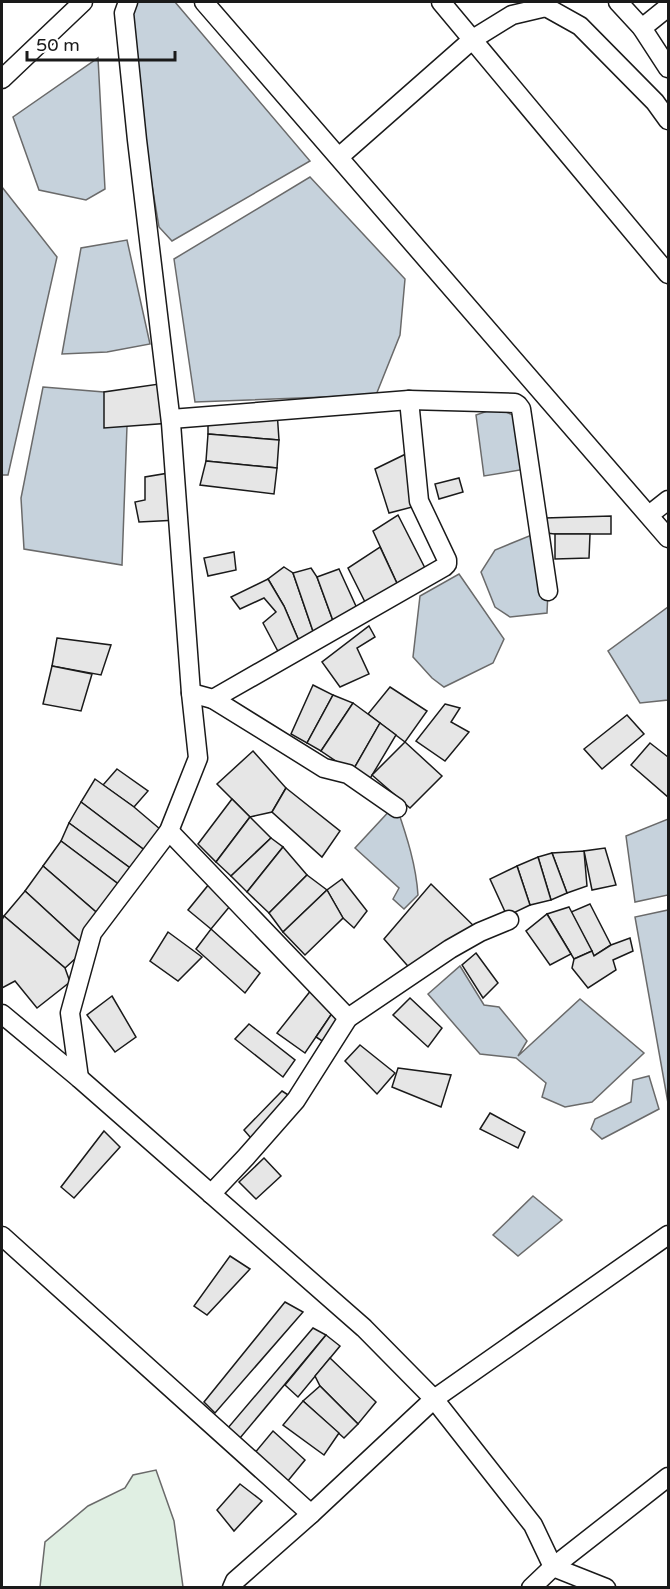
<svg xmlns="http://www.w3.org/2000/svg" width="670" height="1589" viewBox="0 0 670 1589" font-family="'Varela Round',sans-serif">
  <style>
    .green { fill: #e0efe3; stroke: #6a6a6a; stroke-width: 1.5 }
    .water { fill: #c6d2dc; stroke: #6a6a6a; stroke-width: 1.5 }
    .building { fill: #e6e6e6; stroke: #1a1a1a; stroke-width: 1.5 }
    .lines { fill: none; stroke-linecap: round; stroke-linejoin: round }
    .minor-casing { stroke: #1a1a1a; stroke-width: 21 }
    .minor { stroke: #fff; stroke-width: 18 }
  </style>
  <rect width="100%" height="100%" fill="#fff"/>
  <path class="green" d="M156 1470 174 1521 183 1587H40L45 1542 88 1506 125 1488 133 1475Z"/>
  <g class="water">
    <path d="M137 2H175L310 161 172 241 159 227 135 84 132 13Z"/>
    <path d="M98 58 105 189 86 200 39 190 13 117Z"/>
    <path d="M310 177 405 279 400 335 376 395 195 402 174 259Z"/>
    <path d="M2 187 57 257 8 475H2Z"/>
    <path d="M127 240 150 344 107 352 62 354 81 248Z"/>
    <path d="M43 387 104 392 127 426 122 565 24 549 21 498Z"/>
    <path d="M496 408 513 415 522 430 526 469 484 476 476 415Z"/>
    <path d="M539 532 548 591 547 613 510 617 495 607 481 572 495 550Z"/>
    <path d="M459 574 504 639 493 663 444 687 432 678 413 657 420 596Z"/>
    <path d="M668 607V700L640 703 608 651Z"/>
    <path d="M394 806 397 808C407 837 416 865 418 895L404 909 393 899 399 888 355 848Z"/>
    <path d="M668 819V895L635 902 626 836Z"/>
    <path d="M668 910V1103L635 917Z"/>
    <path d="M460 966 484 1005 499 1007 527 1041 518 1056 580 999 644 1053 592 1102 565 1107 542 1097 546 1083 516 1058 480 1054 428 994Z"/>
    <path d="M649 1076 659 1109 602 1139 591 1129 595 1119 631 1102 633 1080Z"/>
    <path d="M533 1196 562 1220 518 1256 493 1235Z"/>
  </g>
  <g class="building">
    <path d="M166 383 171 423 104 428V392Z"/>
    <path d="M277 411 279 440 208 434V416Z"/>
    <path d="M208 434 279 440 277 468 206 461Z"/>
    <path d="M414 450 420 505 389 513 375 469Z"/>
    <path d="M206 461 277 468 274 494 200 485Z"/>
    <path d="M175 472 178 520 139 522 135 502 145 500V477Z"/>
    <path d="M459 478 463 492 439 499 435 484Z"/>
    <path d="M398 515 429 576 401 592 373 531Z"/>
    <path d="M611 516V534H555L546 533 545 518Z"/>
    <path d="M555 534H590L589 558 555 559Z"/>
    <path d="M380 547 401 592 369 610 348 568Z"/>
    <path d="M234 552 236 570 208 576 204 558Z"/>
    <path d="M284 567 293 573 316 640 302 648 284 606 268 579Z"/>
    <path d="M311 568 317 577 336 629 316 640 293 573Z"/>
    <path d="M339 569 360 615 336 629 317 577Z"/>
    <path d="M268 579 284 606 302 648 282 659 263 623 276 612 264 598 240 609 231 597Z"/>
    <path d="M369 626 375 637 357 648 369 674 340 687 322 662Z"/>
    <path d="M57 638 111 645 101 675 52 666Z"/>
    <path d="M52 666 92 674 81 711 43 704Z"/>
    <path d="M313 685 333 695 307 743 291 734Z"/>
    <path d="M390 687 427 711 405 742 368 714Z"/>
    <path d="M333 695 353 703 321 751 307 743Z"/>
    <path d="M353 703 380 723 352 772 321 751Z"/>
    <path d="M445 704 460 708 451 722 469 732 445 761 416 741Z"/>
    <path d="M627 715 644 734 602 769 584 749Z"/>
    <path d="M380 723 396 735 368 782 352 772Z"/>
    <path d="M405 742 442 776 410 808 372 775Z"/>
    <path d="M650 743 668 757V797L631 765Z"/>
    <path d="M253 751 286 788 272 812 250 817 217 784Z"/>
    <path d="M117 769 148 791 134 807 103 785Z"/>
    <path d="M95 779 134 807 167 835 151 855 81 802Z"/>
    <path d="M286 788 340 831 322 857 272 812Z"/>
    <path d="M232 799 250 817 216 862 198 844Z"/>
    <path d="M81 802 151 855 137 873 69 823Z"/>
    <path d="M250 817 271 838 231 876 216 862Z"/>
    <path d="M69 823 137 873 125 889 61 841Z"/>
    <path d="M271 838 283 847 247 892 231 876Z"/>
    <path d="M61 841 125 889 103 918 43 866Z"/>
    <path d="M283 847 307 875 269 913 247 892Z"/>
    <path d="M605 848 616 885 592 890 584 851Z"/>
    <path d="M584 851 587 886 567 893 552 853Z"/>
    <path d="M552 853 567 893 551 900 538 857Z"/>
    <path d="M538 857 551 900 530 905 517 866Z"/>
    <path d="M43 866 103 918 87 948 25 891Z"/>
    <path d="M517 866 530 905 507 916 490 879Z"/>
    <path d="M307 875 327 890 283 932 269 913Z"/>
    <path d="M214 878 235 900 211 929 188 910Z"/>
    <path d="M342 879 367 911 354 928 343 918 327 890Z"/>
    <path d="M431 884 480 932 414 973 384 939Z"/>
    <path d="M327 890 343 918 305 955 283 932Z"/>
    <path d="M25 891 87 948 65 968 4 916Z"/>
    <path d="M590 904 611 945 594 956 571 912Z"/>
    <path d="M569 907 592 951 574 959 547 914Z"/>
    <path d="M547 914 571 954 550 965 526 931Z"/>
    <path d="M4 916 65 968 70 982 37 1008 15 981 2 988V920Z"/>
    <path d="M211 929 260 973 245 993 196 949Z"/>
    <path d="M168 932 202 957 178 981 150 961Z"/>
    <path d="M630 938 633 951 613 960 616 970 588 988 572 968 574 959 592 951 594 956 611 945Z"/>
    <path d="M476 953 498 983 483 998 462 965Z"/>
    <path d="M316 984 337 1006 305 1053 277 1033Z"/>
    <path d="M112 996 136 1037 115 1052 87 1015Z"/>
    <path d="M410 998 442 1028 428 1047 393 1015Z"/>
    <path d="M337 1006 348 1018 330 1046 316 1037Z"/>
    <path d="M249 1024 295 1060 283 1077 235 1039Z"/>
    <path d="M360 1045 395 1073 377 1094 345 1061Z"/>
    <path d="M398 1068 451 1075 441 1107 392 1087Z"/>
    <path d="M282 1091 296 1100 257 1145 244 1130Z"/>
    <path d="M490 1113 525 1132 518 1148 480 1129Z"/>
    <path d="M104 1131 120 1147 74 1198 61 1187Z"/>
    <path d="M264 1158 281 1176 256 1199 239 1182Z"/>
    <path d="M230 1256 250 1269 207 1315 194 1306Z"/>
    <path d="M285 1302 303 1312 215 1413 204 1402Z"/>
    <path d="M313 1328 326 1335 240 1438 227 1429Z"/>
    <path d="M326 1335 340 1346 298 1397 285 1385Z"/>
    <path d="M330 1358 376 1402 358 1424 320 1386 315 1376Z"/>
    <path d="M320 1386 358 1424 344 1438 303 1401Z"/>
    <path d="M303 1401 339 1433 324 1455 283 1425Z"/>
    <path d="M273 1431 305 1460 287 1482 253 1455Z"/>
    <path d="M240 1484 262 1501 234 1531 217 1510Z"/>
  </g>
  <g class="lines">
    <g class="minor-casing">
      <g id="minor">
        <path d="M204 2 668 538"/>
        <path d="M441 2 668 274"/>
        <path d="M618 2 642 28 668 68"/>
        <path d="M642 28 668 7"/>
        <path d="M2 79 83 2"/>
        <path d="M339 157 473 39 512 15 546 7 580 26 655 102 668 120"/>
        <path d="M171 419 409 400 515 403 518 405 521 409 548 591"/>
        <path d="M649 515 668 500"/>
        <path d="M191 693 213 699 444 567 447 564V560L419 501 409 400"/>
        <path d="M213 699 324 768 348 774 397 808"/>
        <path d="M169 831 348 1018"/>
        <path d="M2 1014 79 1078 364 1328 434 1399 533 1525 553 1567 606 1588"/>
        <path d="M79 1078 70 1013 92 933 169 831 198 758 191 693 171 423 137 140 124 13 128 2"/>
        <path d="M211 1194 246 1157 296 1100 348 1018 450 949 480 932 509 920"/>
        <path d="M2 1236 311 1514"/>
        <path d="M232 1588 235 1581 311 1514 434 1399 668 1235"/>
        <path d="M531 1588 553 1567 668 1477"/>
      </g>
    </g>
    <use href="#minor" class="minor"/>
  </g>
  <rect width="670" height="1589" fill="none" stroke="#1a1a1a" stroke-width="6"/>
  <path d="M27 51v9h148v-9" fill="none" stroke="#1a1a1a" stroke-width="3"/>
  <text x="36" y="51" font-size="18" fill="#1a1a1a" stroke="#ffffff" stroke-width="4.5" paint-order="stroke">50 m</text>
</svg>
